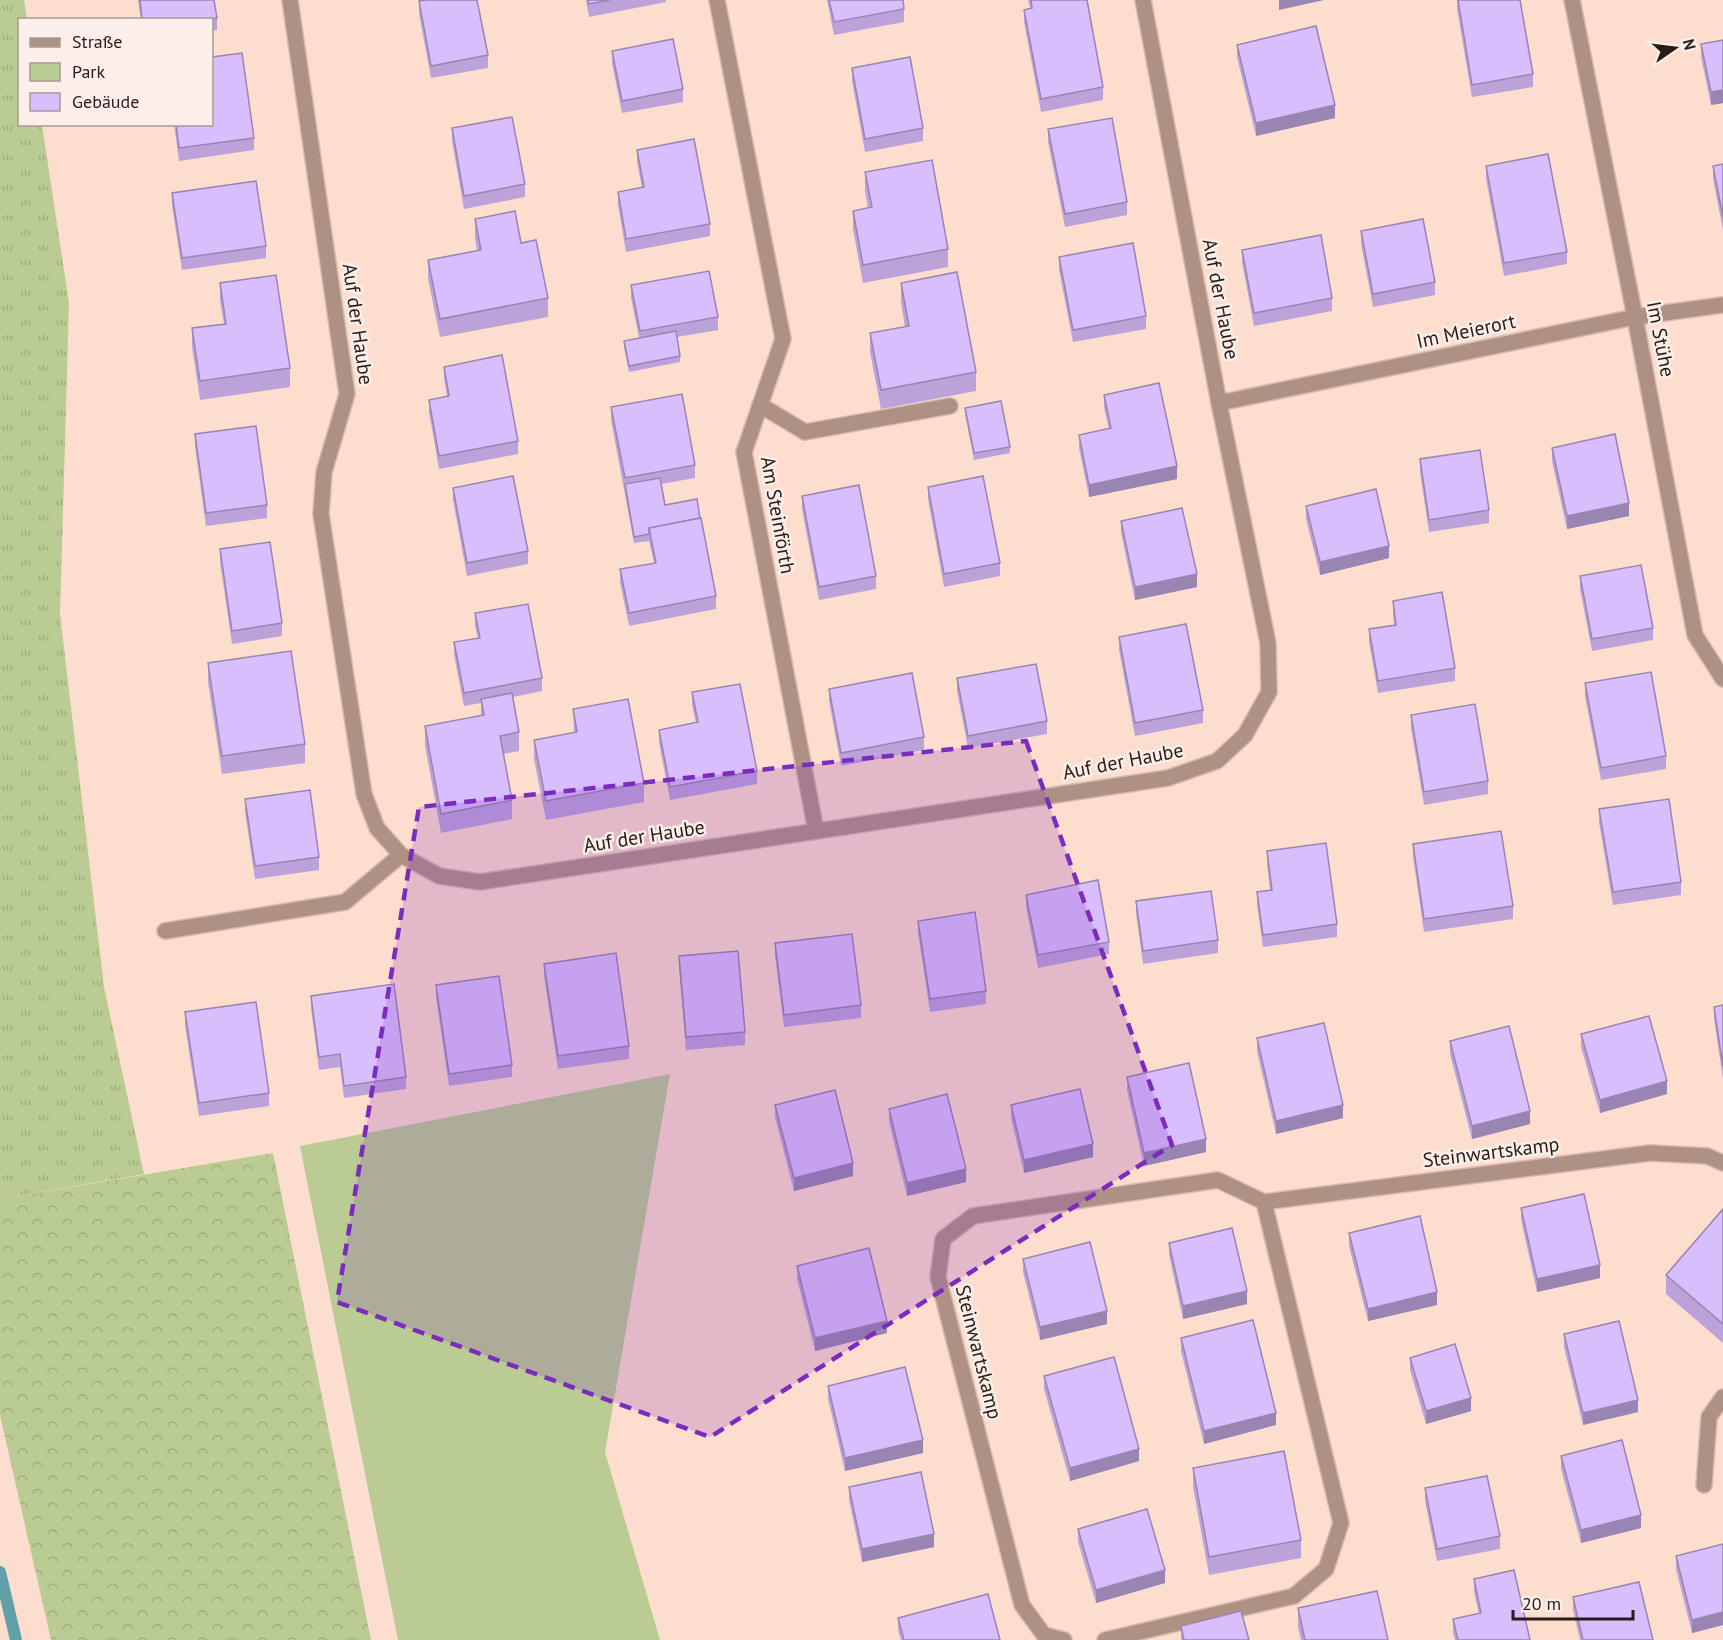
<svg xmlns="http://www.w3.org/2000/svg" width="1723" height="1640" viewBox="0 0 1723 1640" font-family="'PT Sans',sans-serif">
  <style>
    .grass { fill: url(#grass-tufts) }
    .forest { fill: url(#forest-crowns) }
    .park { fill: #bacc93 }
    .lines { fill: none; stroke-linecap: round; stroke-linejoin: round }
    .stream { stroke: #61a0a9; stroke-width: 12 }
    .service-casing { stroke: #d6baad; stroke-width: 18 }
    .minor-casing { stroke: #d6baad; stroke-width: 18 }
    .service { stroke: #af9085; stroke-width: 15 }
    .minor { stroke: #af9085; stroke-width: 15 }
    .wall { fill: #bba3da }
    .shaded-wall { fill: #9885b1 }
    .building { fill: #d9befd; stroke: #9885b1; stroke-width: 1.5 }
    .marked { fill: #7b2cbf; fill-opacity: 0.2; stroke: #7b2cbf; stroke-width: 4.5; stroke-dasharray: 12 8; stroke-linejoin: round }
    .labels { text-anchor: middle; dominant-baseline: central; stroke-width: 5; stroke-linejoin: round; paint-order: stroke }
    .street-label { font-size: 20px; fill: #271c17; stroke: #fcefe9 }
  </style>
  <defs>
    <pattern id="grass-tufts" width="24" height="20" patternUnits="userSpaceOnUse" patternTransform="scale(1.5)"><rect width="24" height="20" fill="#bacc93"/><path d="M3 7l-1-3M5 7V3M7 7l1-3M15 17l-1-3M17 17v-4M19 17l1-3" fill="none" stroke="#a0af7e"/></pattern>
    <pattern id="forest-crowns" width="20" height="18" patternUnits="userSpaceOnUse" patternTransform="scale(1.5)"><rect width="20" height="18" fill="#bacc93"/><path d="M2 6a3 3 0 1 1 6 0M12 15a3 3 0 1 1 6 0" fill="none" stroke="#a0af7e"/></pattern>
  </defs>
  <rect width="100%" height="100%" fill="#fdddce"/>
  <path class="grass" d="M0 0H24L27 19 20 20V124L42 125 69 303 60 614 104 987 144 1174 0 1199Z"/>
  <path class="forest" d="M273 1153 371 1640H51L0 1415V1199Z"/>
  <path class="park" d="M670 1074 605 1452 660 1640H398L300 1146Z"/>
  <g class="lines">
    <path class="stream" d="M0 1572 16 1640"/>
    <g class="service-casing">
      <g id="service">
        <path d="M760 405 805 432 950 406"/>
        <path d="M165 931 345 902 401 855"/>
      </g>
    </g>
    <g class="minor-casing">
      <g id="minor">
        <path d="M290 0 347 394 324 472 321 514 364 794 377 828 401 855 439 876 480 882 1168 778 1217 761 1245 735 1269 692 1268 643 1219 403 1143 0"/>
        <path d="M717 0 783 339 744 452 816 831"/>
        <path d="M1572 0 1635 317 1695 635 1723 679"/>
        <path d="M1219 403 1635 317 1723 305"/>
        <path d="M1704 1485 1709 1417 1723 1397"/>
        <path d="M1064 1640 1044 1635 1022 1605 938 1277 943 1239 973 1216 1218 1180 1264 1202 1650 1153 1707 1156 1723 1163"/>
        <path d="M1105 1640 1294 1596 1326 1569 1341 1523 1264 1202"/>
      </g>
    </g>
    <use href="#service" class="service"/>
    <use href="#minor" class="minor"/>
  </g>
  <g class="wall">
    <path d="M138 0H214L217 18V30L212 31V20H141Z"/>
    <path d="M586 0H666V2L589 17Z"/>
    <path d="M827 0H903L904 9V22L834 35Z"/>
    <path d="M1028 0H1087L1103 87V100L1041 112 1024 22V10L1030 8Z"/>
    <path d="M1457 0H1520L1533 74V87L1472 97 1457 9Z"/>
    <path d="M419 1 488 55V68L431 78 419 14Z"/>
    <path d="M1723 40V103L1711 105 1701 57V44Z"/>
    <path d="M1237 45 1335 118 1256 136 1237 57Z"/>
    <path d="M612 51 683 89V102L622 113 612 63Z"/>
    <path d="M852 68 923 128V141L865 152 852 81Z"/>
    <path d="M174 124H212L254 138V150L179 161Z"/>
    <path d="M452 128 525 184V197L464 209 452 141Z"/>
    <path d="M1048 129 1127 202V215L1065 227 1048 142Z"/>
    <path d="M637 150 710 224V236L626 252 618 205V192L642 188 637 162Z"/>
    <path d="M1723 164V230L1713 179V166Z"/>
    <path d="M1486 166 1567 252V264L1504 276 1486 179Z"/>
    <path d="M865 172 948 249V267L863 283 853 229V211L868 208 865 191Z"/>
    <path d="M172 193 266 246V258L182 270 172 206Z"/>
    <path d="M475 219 521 243 548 298V317L440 337 428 279V260L477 251 475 238Z"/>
    <path d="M1361 231 1435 282V295L1373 307 1361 244Z"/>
    <path d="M1242 250 1332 298V311L1254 326 1242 262Z"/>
    <path d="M1059 257 1146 316V329L1073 342 1059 270Z"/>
    <path d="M220 283 290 368V387L200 400 192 347V328L224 324 220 301Z"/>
    <path d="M901 283 976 372V391L881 409 870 352V333L905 327 901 302Z"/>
    <path d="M631 285 718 317V330L677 337 680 356V362L629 372 624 347V341L639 338 631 298Z"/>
    <path d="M444 367 518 441V454L439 469 429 412V400L447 396 444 379Z"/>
    <path d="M1104 395 1177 479 1089 497 1079 448V435L1109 429 1104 408Z"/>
    <path d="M611 407 695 465V478L661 484 665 505 700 518 716 596V609L629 626 620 582V569L654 563 649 541 634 543 611 420Z"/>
    <path d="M965 408 1010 447V453L974 460 965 414Z"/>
    <path d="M195 434 267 505V518L206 526 195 447Z"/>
    <path d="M1552 448 1629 516 1567 529 1552 461Z"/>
    <path d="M1420 459 1489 510V523L1429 532 1420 472Z"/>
    <path d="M928 487 1000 563V576L944 587 928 499Z"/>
    <path d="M453 488 528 551V564L467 576 453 500Z"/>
    <path d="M802 496 876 576V589L819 600 802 509Z"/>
    <path d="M1306 506 1389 558 1320 575 1306 519Z"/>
    <path d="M1121 521 1197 587 1135 600 1121 533Z"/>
    <path d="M220 549 282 623V636L232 644 220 562Z"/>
    <path d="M1580 576 1653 628V640L1592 651 1580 589Z"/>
    <path d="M1393 601 1455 668V681L1378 693 1369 642V629L1394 625 1393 614Z"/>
    <path d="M475 613 542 678V691L513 697 519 732V751L504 754 512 800V819L441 833 425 745V726L481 716V703L464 706 454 655V642L478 638 475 626Z"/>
    <path d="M1119 637 1203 710V723L1135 736 1119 650Z"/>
    <path d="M208 663 305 744V763L222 774 208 682Z"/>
    <path d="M957 678 1047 721V734L968 748 957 691Z"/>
    <path d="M1585 683 1666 756V769L1601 780 1585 696Z"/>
    <path d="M829 689 924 737V750L841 766 829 701Z"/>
    <path d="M692 692 757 771V784L670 800 659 743V730L696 723 692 705Z"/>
    <path d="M573 709 644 783V802L546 820 534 759V740L574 732Z"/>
    <path d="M1411 715 1488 781V794L1424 805 1411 728Z"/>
    <path d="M245 799 319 857V870L255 879 245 812Z"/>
    <path d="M1599 809 1681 882V895L1613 905 1599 822Z"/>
    <path d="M1413 844 1513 906V919L1424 932 1413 857Z"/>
    <path d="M1267 851 1337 924V937L1263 947 1257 905V892L1270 890 1267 864Z"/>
    <path d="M1026 895 1109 942V954L1038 968 1026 907Z"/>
    <path d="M1136 901 1218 940V953L1143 964 1136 914Z"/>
    <path d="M918 921 986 991V1004L930 1012 918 933Z"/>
    <path d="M775 943 861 1005V1018L784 1027 775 956Z"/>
    <path d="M679 956 745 1032V1045L686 1050 679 968Z"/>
    <path d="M544 964 629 1046V1059L558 1069 544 976Z"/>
    <path d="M436 985 512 1065V1077L449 1086 436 998Z"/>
    <path d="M311 996 406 1077V1089L344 1098 340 1067 319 1070 311 1009Z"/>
    <path d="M1723 1005V1079L1714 1019V1007Z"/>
    <path d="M185 1012 269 1093V1106L199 1116 185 1025Z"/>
    <path d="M1581 1034 1667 1094 1600 1113 1581 1047Z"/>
    <path d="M1257 1038 1343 1118 1276 1134 1257 1051Z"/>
    <path d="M1450 1041 1530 1124 1472 1139 1450 1054Z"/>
    <path d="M1127 1077 1206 1152 1144 1166 1127 1090Z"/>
    <path d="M775 1105 853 1176 794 1191 775 1117Z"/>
    <path d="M1011 1105 1093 1157 1024 1173 1011 1118Z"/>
    <path d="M889 1109 966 1182 907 1196 889 1122Z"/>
    <path d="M1521 1208 1600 1278 1537 1292 1521 1220Z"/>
    <path d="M1723 1209V1343L1666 1294V1275Z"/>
    <path d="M1349 1233 1437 1305 1368 1321 1349 1246Z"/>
    <path d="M1169 1243 1247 1304 1183 1319 1169 1255Z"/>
    <path d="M1023 1259 1107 1324 1040 1340 1023 1272Z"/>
    <path d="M797 1266 887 1333 815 1351 797 1279Z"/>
    <path d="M1564 1334 1638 1412 1583 1425 1564 1347Z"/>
    <path d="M1181 1338 1276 1425 1204 1444 1181 1351Z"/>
    <path d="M1410 1358 1471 1411 1426 1424 1410 1370Z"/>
    <path d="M1044 1376 1139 1461 1070 1481 1044 1389Z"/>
    <path d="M828 1386 923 1453 845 1471 828 1399Z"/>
    <path d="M1561 1456 1641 1528 1581 1543 1561 1469Z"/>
    <path d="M1193 1468 1301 1540V1558L1209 1575 1193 1487Z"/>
    <path d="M849 1487 934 1547 862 1562 849 1500Z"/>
    <path d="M1425 1488 1500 1536V1549L1437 1561 1425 1501Z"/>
    <path d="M1078 1529 1165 1583 1096 1603 1078 1542Z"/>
    <path d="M1723 1544V1625L1692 1633 1676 1569V1556Z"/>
    <path d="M1474 1579 1530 1640H1455L1453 1632V1619L1479 1614 1474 1592Z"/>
    <path d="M1573 1597 1653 1640H1580L1573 1610Z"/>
    <path d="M1298 1608 1388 1640H1301L1298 1627Z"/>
    <path d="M898 1618 1000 1640H901L898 1630Z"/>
    <path d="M1181 1626 1249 1640H1181Z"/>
  </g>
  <g class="shaded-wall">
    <path d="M1279 0H1324L1279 10Z"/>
    <path d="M1723 90V103L1711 105V92Z"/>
    <path d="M1335 105V118L1256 136V123Z"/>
    <path d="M1177 466V479L1089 497V485Z"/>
    <path d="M1629 503V516L1567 529V516Z"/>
    <path d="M1389 546V558L1320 575V562Z"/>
    <path d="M1197 574V587L1135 600V587Z"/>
    <path d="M1667 1081V1094L1600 1113V1100Z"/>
    <path d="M1343 1105V1118L1276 1134V1121Z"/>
    <path d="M1530 1111V1124L1472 1139V1126Z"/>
    <path d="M1206 1139V1152L1144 1166V1153Z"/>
    <path d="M1093 1144V1157L1024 1173V1160Z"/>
    <path d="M853 1163V1176L794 1191V1178Z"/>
    <path d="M966 1169V1182L907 1196V1183Z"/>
    <path d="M1600 1265V1278L1537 1292V1279Z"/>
    <path d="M1247 1291V1304L1183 1319V1306Z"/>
    <path d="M1437 1292V1305L1368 1321V1309Z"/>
    <path d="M1107 1311V1324L1040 1340V1327Z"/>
    <path d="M887 1321V1333L815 1351V1338Z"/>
    <path d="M1471 1398V1411L1426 1424V1411Z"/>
    <path d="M1638 1400V1412L1583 1425V1413Z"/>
    <path d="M1276 1413V1425L1204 1444V1431Z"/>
    <path d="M923 1440V1453L845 1471V1458Z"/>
    <path d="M1139 1449V1461L1070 1481V1468Z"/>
    <path d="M1641 1515V1528L1581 1543V1530Z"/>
    <path d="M934 1534V1547L862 1562V1549Z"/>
    <path d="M1165 1570V1583L1096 1603V1590Z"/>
    <path d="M1723 1612V1625L1692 1633V1620Z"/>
  </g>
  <g class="building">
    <path d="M140 0H214L217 18 204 20H142Z"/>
    <path d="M426 0H477L488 55 431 66 419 1Z"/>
    <path d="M588 0H610L589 4Z"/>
    <path d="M829 0H903L904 9 834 22Z"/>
    <path d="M1031 0H1087L1103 87 1041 99 1024 10 1032 8Z"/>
    <path d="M1458 0H1520L1533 74 1472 85Z"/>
    <path d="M1316 26 1335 105 1256 123 1237 45Z"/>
    <path d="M673 39 683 89 622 101 612 51Z"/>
    <path d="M1723 40V90L1711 92 1701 44Z"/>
    <path d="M242 53 254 138 179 148 176 124H212V57Z"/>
    <path d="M910 57 923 128 865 139 852 68Z"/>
    <path d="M512 117 525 184 464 196 452 128Z"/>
    <path d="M1112 118 1127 202 1065 214 1048 129Z"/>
    <path d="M694 139 710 224 626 239 618 192 644 187 637 150Z"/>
    <path d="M1548 154 1567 252 1504 263 1486 166Z"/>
    <path d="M932 160 948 249 863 265 853 211 872 207 865 172Z"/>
    <path d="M1723 164V217L1713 166Z"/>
    <path d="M256 181 266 246 182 258 172 193Z"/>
    <path d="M515 211 521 243 536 240 548 298 440 319 428 260 481 250 475 219Z"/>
    <path d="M1423 219 1435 282 1373 294 1361 231Z"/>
    <path d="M1321 235 1332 298 1254 313 1242 250Z"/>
    <path d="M1133 243 1146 316 1073 330 1059 257Z"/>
    <path d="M709 271 718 317 640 331 631 285Z"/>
    <path d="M957 272 976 372 881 390 870 333 909 326 901 283Z"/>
    <path d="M276 275 290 368 200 381 192 328 226 324 220 283Z"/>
    <path d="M676 331 680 356 629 366 624 341Z"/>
    <path d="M502 355 518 441 439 456 429 400 449 396 444 367Z"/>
    <path d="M1159 383 1177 466 1089 485 1079 435 1111 428 1104 395Z"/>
    <path d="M682 394 695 465 625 478 611 407Z"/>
    <path d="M1001 401 1010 447 974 453 965 408Z"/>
    <path d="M256 426 267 505 206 513 195 434Z"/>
    <path d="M1615 434 1629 503 1567 516 1552 448Z"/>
    <path d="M1480 450 1489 510 1429 520 1420 459Z"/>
    <path d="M513 476 528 551 467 563 453 488Z"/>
    <path d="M983 476 1000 563 944 574 928 487Z"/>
    <path d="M660 478 665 505 697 499 700 518 649 528V534L634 537 625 484Z"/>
    <path d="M859 485 876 576 819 587 802 496Z"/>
    <path d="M1376 489 1389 546 1320 562 1306 506Z"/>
    <path d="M1182 508 1197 574 1135 587 1121 521Z"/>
    <path d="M701 518 716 596 629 613 620 569 656 563 649 528Z"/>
    <path d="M270 542 282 623 232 631 220 549Z"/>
    <path d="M1641 565 1653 628 1592 639 1580 576Z"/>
    <path d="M1442 592 1455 668 1378 681 1369 629 1396 625 1393 601Z"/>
    <path d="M528 604 542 678 464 693 454 642 480 638 475 613Z"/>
    <path d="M1186 624 1203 710 1135 723 1119 637Z"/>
    <path d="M291 651 305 744 222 756 208 663Z"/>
    <path d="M1036 664 1047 721 968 736 957 678Z"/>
    <path d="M1651 672 1666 756 1601 768 1585 683Z"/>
    <path d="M912 673 924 737 841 753 829 689Z"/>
    <path d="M740 684 757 771 670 787 659 730 698 722 692 692Z"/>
    <path d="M512 693 519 732 500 736 512 800 441 814 425 726 484 715 481 699Z"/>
    <path d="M628 699 644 783 546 801 534 740 577 732 573 709Z"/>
    <path d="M1475 704 1488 781 1424 792 1411 715Z"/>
    <path d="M310 790 319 857 255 866 245 799Z"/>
    <path d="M1669 799 1681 882 1613 892 1599 809Z"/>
    <path d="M1501 831 1513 906 1424 919 1413 844Z"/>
    <path d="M1326 843 1337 924 1263 935 1257 892 1272 890 1267 851Z"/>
    <path d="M1098 880 1109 942 1038 955 1026 895Z"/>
    <path d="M1211 891 1218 940 1143 951 1136 901Z"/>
    <path d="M975 912 986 991 930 999 918 921Z"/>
    <path d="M852 934 861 1005 784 1015 775 943Z"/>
    <path d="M738 951 745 1032 686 1037 679 956Z"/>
    <path d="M616 953 629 1046 558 1056 544 964Z"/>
    <path d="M499 976 512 1065 449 1074 436 985Z"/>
    <path d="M394 984 406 1077 344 1086 340 1054 319 1057 311 996Z"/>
    <path d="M256 1002 269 1093 199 1103 185 1012Z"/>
    <path d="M1723 1005V1067L1714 1007Z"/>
    <path d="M1649 1016 1667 1081 1600 1100 1581 1034Z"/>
    <path d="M1324 1023 1343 1105 1276 1121 1257 1038Z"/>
    <path d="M1509 1026 1530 1111 1472 1126 1450 1041Z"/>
    <path d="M1189 1063 1206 1139 1144 1153 1127 1077Z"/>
    <path d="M1080 1089 1093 1144 1024 1160 1011 1105Z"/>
    <path d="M835 1090 853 1163 794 1178 775 1105Z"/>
    <path d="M947 1094 966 1169 907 1183 889 1109Z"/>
    <path d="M1584 1194 1600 1265 1537 1279 1521 1208Z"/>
    <path d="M1723 1209V1324L1666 1275Z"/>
    <path d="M1420 1216 1437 1292 1368 1309 1349 1233Z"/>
    <path d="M1232 1228 1247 1291 1183 1306 1169 1243Z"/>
    <path d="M1090 1242 1107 1311 1040 1327 1023 1259Z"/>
    <path d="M869 1248 887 1321 815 1338 797 1266Z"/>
    <path d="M1253 1320 1276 1413 1204 1431 1181 1338Z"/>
    <path d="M1619 1321 1638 1400 1583 1413 1564 1334Z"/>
    <path d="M1455 1344 1471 1398 1426 1411 1410 1358Z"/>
    <path d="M1114 1357 1139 1449 1070 1468 1044 1376Z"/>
    <path d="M905 1367 923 1440 845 1458 828 1386Z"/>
    <path d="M1622 1440 1641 1515 1581 1530 1561 1456Z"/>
    <path d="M1284 1451 1301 1540 1209 1557 1193 1468Z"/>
    <path d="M921 1472 934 1534 862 1549 849 1487Z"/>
    <path d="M1487 1476 1500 1536 1437 1549 1425 1488Z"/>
    <path d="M1147 1509 1165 1570 1096 1590 1078 1529Z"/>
    <path d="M1723 1544V1612L1692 1620 1676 1556Z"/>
    <path d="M1514 1570 1530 1640H1458L1453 1619 1481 1613 1474 1579Z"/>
    <path d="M1639 1582 1653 1640H1583L1573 1597Z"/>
    <path d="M1377 1591 1388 1640H1305L1298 1608Z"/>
    <path d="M988 1594 1000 1640H904L898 1618Z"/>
    <path d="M1241 1611 1249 1640H1184L1181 1626Z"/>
  </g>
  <path class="marked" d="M1026 741 1172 1145 710 1437 337 1302 419 807Z"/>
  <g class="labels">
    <g class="street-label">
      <text transform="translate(1221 299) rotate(79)">Auf der Haube</text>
      <text transform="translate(358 324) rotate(82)">Auf der Haube</text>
      <text transform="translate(1466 331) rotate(-12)">Im Meierort</text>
      <text transform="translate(1661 339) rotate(79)">Im Stühe</text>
      <text transform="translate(778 515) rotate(80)">Am Steinförth</text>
      <text transform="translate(1123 761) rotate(-11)">Auf der Haube</text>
      <text transform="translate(644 836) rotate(-9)">Auf der Haube</text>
      <text transform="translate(1491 1152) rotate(-7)">Steinwartskamp</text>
      <text transform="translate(979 1352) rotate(76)">Steinwartskamp</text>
    </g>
  </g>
  <rect x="18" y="18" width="195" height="108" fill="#fcefe9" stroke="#a79b95" stroke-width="1.5"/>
  <rect x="30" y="38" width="30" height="9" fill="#af9085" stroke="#a79b95" stroke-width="1.5"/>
  <text x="72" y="48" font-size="18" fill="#271c17">Straße</text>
  <rect x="30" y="63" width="30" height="18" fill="#bacc93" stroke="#a79b95" stroke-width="1.5"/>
  <text x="72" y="78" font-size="18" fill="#271c17">Park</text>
  <rect x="30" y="93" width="30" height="18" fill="#d9befd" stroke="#a79b95" stroke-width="1.5"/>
  <text x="72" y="108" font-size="18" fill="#271c17">Gebäude</text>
  <g transform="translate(1675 48) rotate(76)" stroke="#fcefe9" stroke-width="4.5" paint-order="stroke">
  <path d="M0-4.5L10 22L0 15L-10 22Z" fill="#271c17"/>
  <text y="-9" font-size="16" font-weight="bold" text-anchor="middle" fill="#271c17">N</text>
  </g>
  <path d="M1513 1610v9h120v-9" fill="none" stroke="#271c17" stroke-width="3"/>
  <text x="1522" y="1610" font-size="18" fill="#271c17" stroke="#fcefe9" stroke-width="4.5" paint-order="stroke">20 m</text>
</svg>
